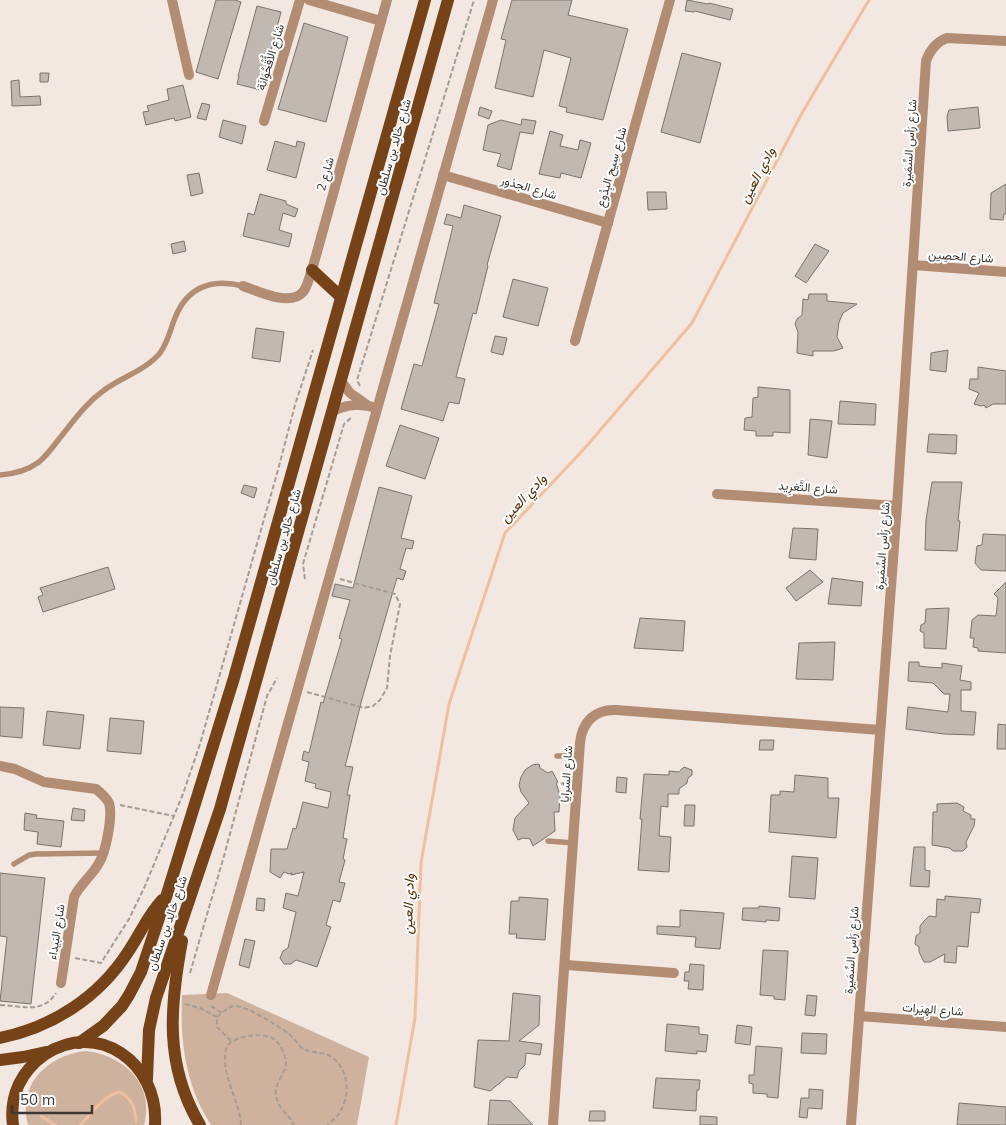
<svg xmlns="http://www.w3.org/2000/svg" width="1006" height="1125" viewBox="0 0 1006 1125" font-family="Mulish,Vazirmatn,sans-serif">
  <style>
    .green { fill: #ceb29e }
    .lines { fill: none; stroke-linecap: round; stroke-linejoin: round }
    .stream { stroke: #f0c09e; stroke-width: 3 }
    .building { fill: #c2b8b2; stroke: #7c736d }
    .path { stroke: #a49c96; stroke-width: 2; stroke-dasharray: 5 2.5; stroke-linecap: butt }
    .service { stroke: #b38d73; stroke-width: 5.5 }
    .minor { stroke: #b38d73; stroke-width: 10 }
    .primary { stroke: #764319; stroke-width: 12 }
    .labels { text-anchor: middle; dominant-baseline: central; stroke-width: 4; stroke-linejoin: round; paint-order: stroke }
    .street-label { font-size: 12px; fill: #3b3734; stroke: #fff }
    .water-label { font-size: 14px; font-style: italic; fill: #592d03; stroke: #fff }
  </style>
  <rect width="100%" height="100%" fill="#f3e8e1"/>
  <g class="green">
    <path d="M227 993 369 1057 357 1125H211C185 1085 180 1041 182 995Z"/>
    <path d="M86 1051C124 1055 155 1085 144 1125H28C17 1084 48 1055 86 1051Z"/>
  </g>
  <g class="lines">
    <g class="stream">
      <path d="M41 1116 55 1125"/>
      <path d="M80 1125C92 1114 103 1095 120 1092 132 1099 135 1107 136 1121"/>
      <path d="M396 1125 415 1018 421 863 449 704 505 533 584 449 692 323 802 113 869 0"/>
    </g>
  </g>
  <g class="building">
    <path d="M216 0H235L241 2 218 79 196 72Z"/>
    <path d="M512 0H572L568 15 628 29 603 120 566 112 567 108 559 106 571 58 544 50 533 97 495 88 506 40 501 39Z"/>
    <path d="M687 0 708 4 709 3 733 9 730 20 695 11 694 12 685 11Z"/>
    <path d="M257 6 281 12 261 90 237 84 239 76H238Z"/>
    <path d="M304 23 348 37 326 122 278 109Z"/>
    <path d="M682 53 721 63 700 143 661 132Z"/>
    <path d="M40 73H49L48 82H40Z"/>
    <path d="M19 80 20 97 40 96 41 105 12 106 11 81Z"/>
    <path d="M183 85 191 117 175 121 174 118 146 125 143 112 149 111 147 106 169 100 167 89Z"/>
    <path d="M202 103 210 105 206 120 197 118Z"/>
    <path d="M480 107 492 111 489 119 478 115Z"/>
    <path d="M978 107 980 128 948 131 947 116 949 110Z"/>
    <path d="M522 119 536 121 533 134 520 132 511 170 497 166 501 154 483 150 488 125 501 120 521 125Z"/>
    <path d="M223 120 246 126 242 144 219 137Z"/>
    <path d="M550 131 563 135 560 146 578 150 580 140 591 143 581 178 561 173 560 178 539 174Z"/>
    <path d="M275 141 296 147 297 141 305 143 296 178 267 170Z"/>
    <path d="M199 173 203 193 191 196 187 175Z"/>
    <path d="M1006 184V214H1004L1003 220 990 219 991 193Z"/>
    <path d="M647 192H666L667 209 648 210Z"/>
    <path d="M260 194 286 201V204L298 209 295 217 283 213 279 230 292 234 289 247 243 236 248 213 254 215Z"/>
    <path d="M464 205 501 216 487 265 488 266 476 314 473 313 456 377 465 379 459 404 449 402 443 421 401 409 414 364 422 366 439 304 434 303 453 226 444 224 447 214 461 218Z"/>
    <path d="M184 241 186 251 173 254 171 244Z"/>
    <path d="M815 244 829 251 806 283 795 276Z"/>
    <path d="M513 279 548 288 538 326 503 317Z"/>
    <path d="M809 294H827V301L857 304 843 313 839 322 837 337 843 348 834 351H813V356L797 353 798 332 795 324 797 319 802 315 803 299 808 300Z"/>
    <path d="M256 328 284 332 280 362 252 358Z"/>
    <path d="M495 336 507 338 503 355 491 352Z"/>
    <path d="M948 350 946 372 930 370 931 353Z"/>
    <path d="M978 367 1006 371V404H993L986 408 984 405 981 406 974 404 979 393 969 389 970 379H978Z"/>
    <path d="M758 387 790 390V433L773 432V436H756V431L744 430 745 418 752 417 753 398 758 397Z"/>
    <path d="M840 401 876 404 875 425 838 424Z"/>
    <path d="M810 419 832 421 827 458 808 455Z"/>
    <path d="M400 425 439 438 425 479 386 466Z"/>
    <path d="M929 434 957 435 956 454 927 452Z"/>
    <path d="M932 482H962L958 521H960L957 551 925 550 926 520Z"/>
    <path d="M244 485 257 488 254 498 241 493Z"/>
    <path d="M379 487 412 496 401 538 414 541 412 549 406 548 400 569 406 571 403 580 397 578 394 588 362 699 346 763 345 766 353 767 347 795H350L343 838 347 839 343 859 345 860 339 882 345 883 340 902 333 900 326 925 331 927 317 967 296 960 291 964H284L280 958 283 951 288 948 296 912 283 908 286 893 298 896 304 872 291 875 292 873 289 874 284 872 280 878 270 872 271 849H287L293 828 296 829 303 802 328 808 331 792 315 788 316 784 305 781 309 762 302 760 304 751 309 753 321 702 323 703 342 639 339 638 350 600 332 596 335 584 353 588Z"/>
    <path d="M793 528 818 529 816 560 789 558Z"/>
    <path d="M983 534 1006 535V571L981 570 975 563 977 546 982 545Z"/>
    <path d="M108 567 115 589 43 612 38 597 43 595 40 588Z"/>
    <path d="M810 570 823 582 796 601 786 588Z"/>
    <path d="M832 578 863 582 861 606 828 604Z"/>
    <path d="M1006 582V653L978 651V648L973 647 974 638H970L972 620 978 615 996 616 998 598 994 594Z"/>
    <path d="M949 608 946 649 924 648V633L920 631 921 625 925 623 926 609Z"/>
    <path d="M640 618 685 621 683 651 634 648Z"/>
    <path d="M835 642 833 680 796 679 799 643Z"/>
    <path d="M909 662H919V666L928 667 942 668V663L962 666 960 680 971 682V690H961V711L976 712 974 735 944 734 906 729 908 707 948 712 950 694H944L933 683 908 681Z"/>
    <path d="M0 707 24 708 22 738 0 736Z"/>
    <path d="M47 711 84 715 80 749 43 745Z"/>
    <path d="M110 718 144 721 141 754 107 751Z"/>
    <path d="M998 724 1006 725V749H997Z"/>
    <path d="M760 740H774L773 750H759Z"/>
    <path d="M539 764 540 768 548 773 552 771 558 782 556 783 560 795 559 812H554L555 831 533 846 530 839 523 838 518 840 513 830 515 818 529 803 521 792 519 785 521 777 525 770 532 765Z"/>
    <path d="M684 767 692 770V775L688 778 687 783 679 789V794H668V807L661 806 659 836 671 837 669 872 638 870 642 819H640L644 774 669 775V771L679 772Z"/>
    <path d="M795 775 828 778V798H839L836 838 769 832 771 795H780V791L794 792Z"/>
    <path d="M617 777 627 778 626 793 616 792Z"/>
    <path d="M957 803 964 807 963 811 971 815V819H975L974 826 966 842 967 847 963 851H953L950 848 932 845 933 812H937V804Z"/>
    <path d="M685 805H695L694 826H684Z"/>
    <path d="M73 808 85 810 84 821 71 820Z"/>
    <path d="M25 813 37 815 36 818 64 821 61 847 37 844 38 832 24 830Z"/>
    <path d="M914 847H925V870L930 871 929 887 910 886Z"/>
    <path d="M792 856 818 858 815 899 789 897Z"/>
    <path d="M0 873 45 878 31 1004 0 1001 7 937 0 936Z"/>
    <path d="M945 896 981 899 979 913 971 912 968 947 957 946 956 963 944 962 945 954 930 962H924L919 952V947L915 944 916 936 920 933V926L924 921 929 916 936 917 937 899 945 900Z"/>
    <path d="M519 897 548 899 545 940 516 938 517 934H509L511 901H519Z"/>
    <path d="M257 898 265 899 264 911 256 910Z"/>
    <path d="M759 906 780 908 779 921 766 920V922L742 920 743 908H759Z"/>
    <path d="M680 910 724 913 720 949 695 947 696 937 657 934V926L680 927Z"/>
    <path d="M245 939 255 941 249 968 239 965Z"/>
    <path d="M763 950 788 951 785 1000 774 999V996L760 995Z"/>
    <path d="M690 964 704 965 703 990 688 989 689 981H684L685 972H689Z"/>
    <path d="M513 993 540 996 539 1025 519 1041 542 1044 540 1055 526 1053 525 1065 519 1071 517 1078 507 1077 490 1091 474 1087 478 1040 509 1041Z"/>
    <path d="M807 995 817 996 815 1016 805 1015Z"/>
    <path d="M667 1024 699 1027V1034L708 1035 706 1052 697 1051V1054L665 1051Z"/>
    <path d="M737 1025 752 1027 750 1045 735 1043Z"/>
    <path d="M802 1033 827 1034 826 1054 801 1053Z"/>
    <path d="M756 1046 782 1048 778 1098 767 1097V1094L753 1093V1084L749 1083V1075H754Z"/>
    <path d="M656 1078 700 1080 699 1090H697L696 1111 653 1108Z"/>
    <path d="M809 1089 823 1090 822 1109 808 1108 807 1118 799 1117 801 1098H809Z"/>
    <path d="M490 1100 510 1101 533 1125H488Z"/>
    <path d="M959 1103 1006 1107V1125H957Z"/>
    <path d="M590 1111H605V1121H589Z"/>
    <path d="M700 1116 717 1117V1125H700Z"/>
  </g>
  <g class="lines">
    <g class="path">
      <path d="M360 386 357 380 474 0"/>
      <path d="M305 579 303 564 344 424 352 417"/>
      <path d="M307 692 364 708 373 706 380 700 387 688 390 656 400 604 395 594 340 579"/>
      <path d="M120 805 174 816"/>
      <path d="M75 958 101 963 129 919 145 886 183 794 200 744 278 470 295 405 313 350"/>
      <path d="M190 973 224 856 267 696 277 678"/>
      <path d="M185 1004 200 1008 217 1017"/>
      <path d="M0 1005C22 1006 43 1014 56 993"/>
      <path d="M211 1006 222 1013"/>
      <path d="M231 1041 217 1027V1017C222 1013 227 1008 233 1006 244 1004 278 1026 288 1033 293 1037 297 1043 301 1047 309 1054 321 1051 330 1056 350 1068 351 1097 338 1115 335 1119 331 1122 327 1125"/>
      <path d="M241 1125C240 1100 218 1070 227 1047 231 1036 262 1032 272 1038 279 1042 283 1050 285 1057 290 1072 273 1081 276 1096 278 1108 289 1115 294 1125"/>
    </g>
    <g class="service">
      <path d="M0 475C14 474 28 470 39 462 47 455 53 447 59 439 73 422 85 404 103 391 121 377 145 371 160 353 168 342 170 330 175 318 187 287 212 278 243 286"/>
      <path d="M557 756H579"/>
      <path d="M548 841 574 843"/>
      <path d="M14 864 29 855 36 854 104 853"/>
    </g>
    <g class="minor">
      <path d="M172 0 189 75"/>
      <path d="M309 0 381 21"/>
      <path d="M264 121 300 0"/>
      <path d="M443 175 608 223"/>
      <path d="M913 265 1006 272"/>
      <path d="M243 286C258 291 290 307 303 292 308 286 309 277 312 270L387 0"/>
      <path d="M575 341 670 0"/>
      <path d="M341 381 350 393 367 405"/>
      <path d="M333 411C348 404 361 403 377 408"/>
      <path d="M717 494 897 506"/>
      <path d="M0 766 15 769 44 782 96 789C101 793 106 797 109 803 113 815 106 852 99 863 92 876 80 884 74 897L61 983"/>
      <path d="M566 965 674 973"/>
      <path d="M211 995 493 0"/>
      <path d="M859 1016 1006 1027"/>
      <path d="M553 1125 580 743C582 722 595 709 616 710L880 730"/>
      <path d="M851 1125 897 506 926 61C930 50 936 42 947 38L1006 41"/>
    </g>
    <g class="primary">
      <path d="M312 270 341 297"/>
      <path d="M182 941C170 1006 164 1065 200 1125"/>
      <path d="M0 1038C53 1027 99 997 128 952 140 934 148 915 162 900"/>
      <path d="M79 1043 103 1026 122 1006 129 995 141 972 167 894 234 678 425 0"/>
      <path d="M0 1060 23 1057 46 1052"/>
      <path d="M147 1079 149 1030 156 998 220 809 448 0"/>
      <path d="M13 1125C11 1111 13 1097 19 1084 25 1072 34 1062 44 1055 98 1019 159 1063 155 1125"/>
    </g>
  </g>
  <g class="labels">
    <g class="street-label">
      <text transform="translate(270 57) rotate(-73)">شارع الأُقْحُوَانَة</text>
      <text transform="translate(909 143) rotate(-86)">شارع رَأس السِّمَيرة</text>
      <text transform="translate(393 147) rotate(-74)">شارع خالِد بن سلطان</text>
      <text transform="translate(611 167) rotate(-74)">شارع سِيح البِدُوع</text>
      <text transform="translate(325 174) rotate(-74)">شارع 2</text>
      <text transform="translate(529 187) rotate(16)">شارع الجذور</text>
      <text transform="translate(961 256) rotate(4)">شارع الحصِين</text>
      <text transform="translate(808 487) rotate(4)">شارع التَّغرِيد</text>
      <text transform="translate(283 537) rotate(-74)">شارع خالِد بن سلطان</text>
      <text transform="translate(882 546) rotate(-86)">شارع رَأس السِّمَيرة</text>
      <text transform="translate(566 774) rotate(-86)">شارع السَّرايا</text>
      <text transform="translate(167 923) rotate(-71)">شارع خالِد بن سلطان</text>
      <text transform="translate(56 932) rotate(-81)">شارع البَيداء</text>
      <text transform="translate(851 950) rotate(-86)">شارع رَأس السِّمَيرة</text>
      <text transform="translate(933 1009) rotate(4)">شارع الهِيَرات</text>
    </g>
    <g class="water-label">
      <text transform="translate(757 175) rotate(-62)">وادي العين</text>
      <text transform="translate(523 498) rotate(-47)">وادي العين</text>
      <text transform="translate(408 904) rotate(-88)">وادي العين</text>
    </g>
  </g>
  <path d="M12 1105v8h80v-8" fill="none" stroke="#3b3734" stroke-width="2.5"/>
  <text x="20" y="1105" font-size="15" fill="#3b3734" stroke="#ffffff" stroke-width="4" paint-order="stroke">50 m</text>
</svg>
